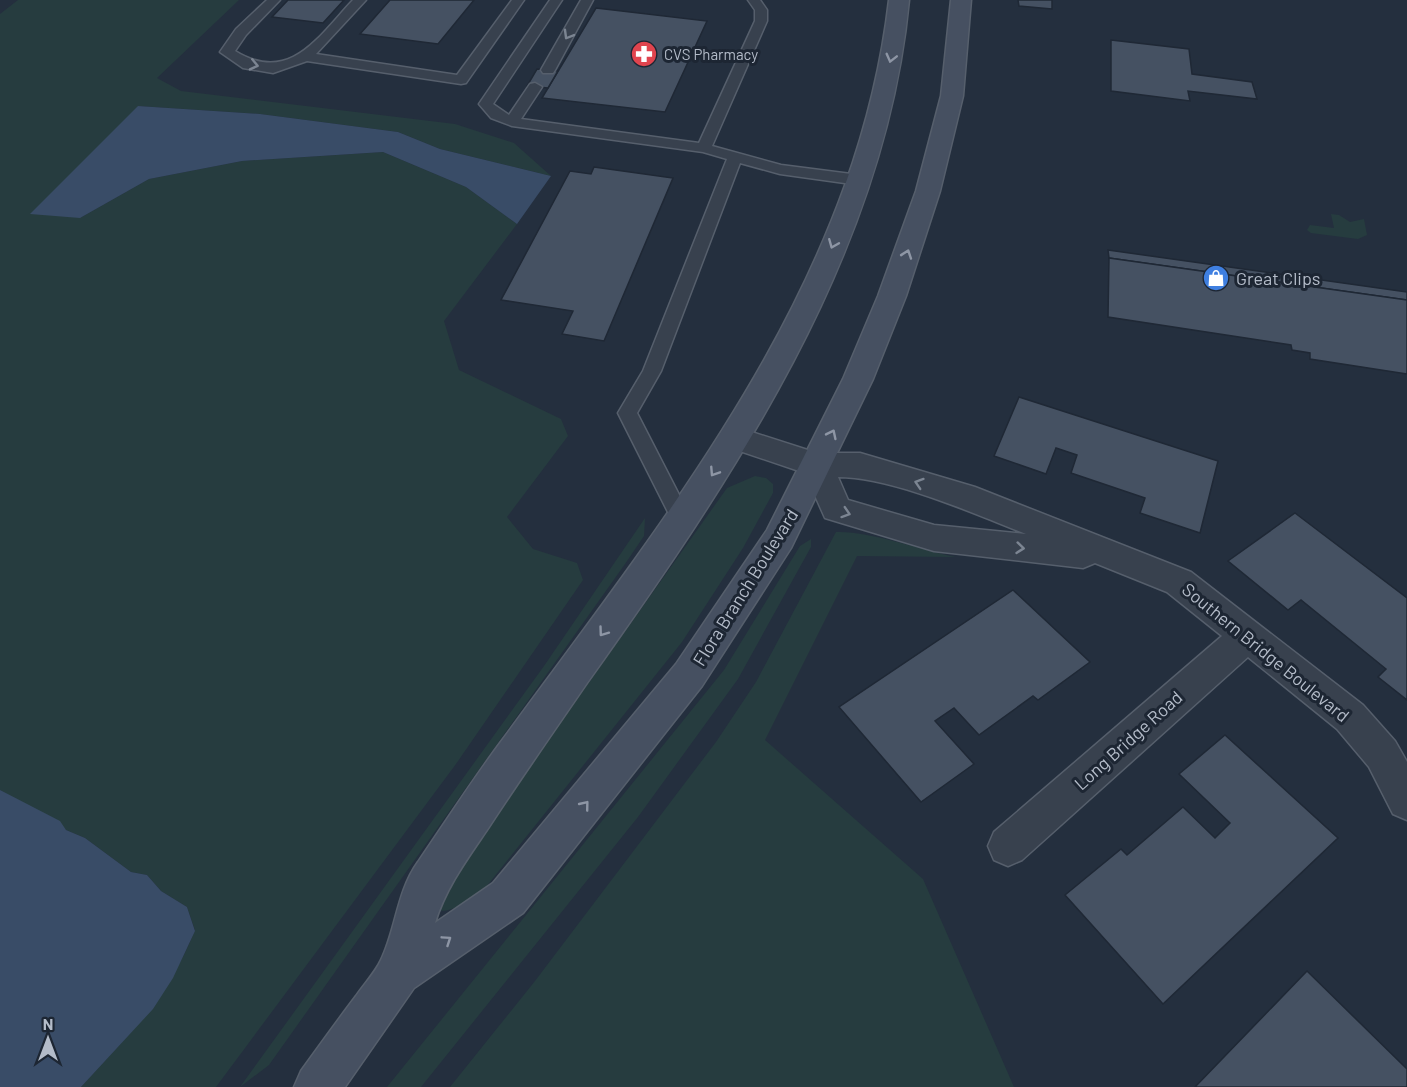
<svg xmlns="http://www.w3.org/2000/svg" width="1407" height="1087" viewBox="0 0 1407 1087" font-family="Barlow,sans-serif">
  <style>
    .green { fill: #263c3f }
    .water { fill: #394c67 }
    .building { fill: #455162; stroke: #1f2835; stroke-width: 1.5 }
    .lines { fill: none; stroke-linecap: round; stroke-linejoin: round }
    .lane-casing { stroke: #565f6c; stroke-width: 3 }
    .street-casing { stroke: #565f6c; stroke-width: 3 }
    .secondary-casing { stroke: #565f6c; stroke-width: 3 }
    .lane { fill: #38414e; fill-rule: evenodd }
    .street { fill: #38414e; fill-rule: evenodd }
    .secondary { fill: #465061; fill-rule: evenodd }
    .oneway { stroke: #7c8592 }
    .oneway2 { stroke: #8e96a5 }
    .labels { text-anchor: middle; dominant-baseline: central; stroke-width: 6; stroke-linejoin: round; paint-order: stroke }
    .far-poi-label { font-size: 15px; fill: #b4bcc9; stroke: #1d2633; text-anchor: start }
    .poi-label { font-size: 18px; fill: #b4bcc9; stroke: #1d2633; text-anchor: start }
    .street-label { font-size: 18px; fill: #b4bcc9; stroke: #1d2633 }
  </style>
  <rect width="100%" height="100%" fill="#242f3e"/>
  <g class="green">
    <path d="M18 0H239L157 78 181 91 455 124 514 143 551 176 440 149 398 132 260 114 138 106 80 218 149 179 242 161 383 152 466 187 517 224 444 321 459 370 561 419 568 436 507 517 533 549 577 563 583 580 456 764 216 1087H81C128 1035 168 998 195 930L187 907 161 891 147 875 131 872 85 838 66 830 0 790V14Z"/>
    <path d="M1331 214 1339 215 1350 222 1364 219 1367 235 1358 239 1311 233 1307 230 1310 225 1334 228Z"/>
    <path d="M755 476 766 478 773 484V493L743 548 682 642 486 887C472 896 453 915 436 910L462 861 727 488Z"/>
    <path d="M645 518 644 536 625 564 269 1065 240 1087 544 666Z"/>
    <path d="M836 532C871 531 920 550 956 557L857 556 765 740 923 879 1014 1087H450L535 981 716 742 756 682Z"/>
    <path d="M811 539V547L738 679 638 817 421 1087H387L724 670 800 546Z"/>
  </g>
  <g class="water">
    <path d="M138 106 260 114 398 132 440 149 551 176 517 224 466 187 383 152 242 161 149 179 80 218 30 214Z"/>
    <path d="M0 790 60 821 66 830 85 838 131 872 147 875 161 891 187 907 195 931 173 978 153 1009 81 1087H0Z"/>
  </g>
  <g class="building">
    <path d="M288 0H344L323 23 272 17Z"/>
    <path d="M390 0H474L438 44 360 34Z"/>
    <path d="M1018 0H1052V9L1019 6Z"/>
    <path d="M596 8 707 21 665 112 542 98Z"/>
    <path d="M1111 40 1189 49 1192 74 1252 82 1257 99 1188 91 1190 101 1111 91Z"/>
    <path d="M537 69 558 71 548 88 527 86Z"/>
    <path d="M594 167 673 178 604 341 562 334 573 311 501 300 570 171 591 174Z"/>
    <path d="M1108 250 1407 292V300L1109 258Z"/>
    <path d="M1109 258 1407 300V374L1310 359V353L1292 350 1291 345 1108 317Z"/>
    <path d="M1019 397 1218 461 1200 533 1140 513 1145 498 1071 473 1077 455 1056 448 1046 474 994 456Z"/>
    <path d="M1295 513 1407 598V700L1378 677 1386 669 1301 600 1288 610 1228 561Z"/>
    <path d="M1013 590 1090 662 1038 700 1033 696 979 735 954 708 935 721 974 764 921 802 839 707Z"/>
    <path d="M1225 735 1338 838 1163 1004 1065 895 1121 849 1127 855 1183 807 1215 838 1230 823 1179 774Z"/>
    <path d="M1307 971 1407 1069V1087H1195Z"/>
  </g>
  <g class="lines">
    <g class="lane-casing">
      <g id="lane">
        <path d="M267 0H280L246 35 235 51C290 85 318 37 353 0H366L316 54 457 75 512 0H524L466 83 461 84 307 61 273 73 243 68 220 52 236 29Z"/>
        <path d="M550 0H562L493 104 509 115 530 84 535 83 542 87 521 119 699 143 755 21V10L748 0H760L767 10V21L712 146 781 165 859 175 867 180 859 185 780 174 740 163 661 371 637 413 692 520 689 526 682 528 675 526 618 413 643 371 727 159 703 152 512 126 491 118 479 104Z"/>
        <path d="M581 0H593L555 70 553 73H543L541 70Z"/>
      </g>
    </g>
    <g class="street-casing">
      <path id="street" d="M736 427 817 453H860L975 487 1191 572 1363 705 1395 741 1407 762V820L1393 814 1369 767 1337 729 1248 657 1022 860 1008 866 994 860 988 846 994 832 1222 636 1167 592 1095 563 1083 568 934 551 825 518 805 473 725 446 721 438 725 430ZM838 477C892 477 975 514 1026 534L934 525 848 500Z"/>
    </g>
    <g class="secondary-casing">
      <path id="secondary" d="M889 0H909C885 257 732 479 587 683 554 731 521 778 489 827 468 858 446 887 435 923L493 883 676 664 767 530 843 379 878 296 916 191 941 96 951 0H971L963 96 940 191 906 296 873 379 791 548 702 686 523 913 414 988 345 1087H294L301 1071C319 1046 337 1021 356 996 364 984 375 973 381 960 396 929 397 891 418 862 446 821 473 779 503 739 667 515 856 286 889 0Z"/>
    </g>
    <use href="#lane" class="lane"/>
    <use href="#street" class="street"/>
    <use href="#secondary" class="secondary"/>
  </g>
  <defs><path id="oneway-chevron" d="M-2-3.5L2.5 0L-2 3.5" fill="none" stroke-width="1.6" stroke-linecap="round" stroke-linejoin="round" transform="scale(1.5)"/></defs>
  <g class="oneway">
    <use href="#oneway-chevron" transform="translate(568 35) rotate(120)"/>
    <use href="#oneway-chevron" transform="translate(254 65) rotate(13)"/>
    <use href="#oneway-chevron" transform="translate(919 483) rotate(-162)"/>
    <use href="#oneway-chevron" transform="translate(846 513) rotate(18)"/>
    <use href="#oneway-chevron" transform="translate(1020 548) rotate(6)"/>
  </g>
  <g class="oneway2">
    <use href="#oneway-chevron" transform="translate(891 58) rotate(104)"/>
    <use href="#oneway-chevron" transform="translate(833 244) rotate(112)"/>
    <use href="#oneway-chevron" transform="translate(907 254) rotate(-71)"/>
    <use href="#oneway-chevron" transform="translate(832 434) rotate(-64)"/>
    <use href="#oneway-chevron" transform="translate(714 472) rotate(123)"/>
    <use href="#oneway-chevron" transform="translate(603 632) rotate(126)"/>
    <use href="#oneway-chevron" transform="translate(585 805) rotate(-51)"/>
    <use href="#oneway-chevron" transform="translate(447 940) rotate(-34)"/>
  </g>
  <defs>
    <g id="pharmacy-disc" transform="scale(1.35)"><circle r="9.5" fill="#e0444e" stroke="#1d2633"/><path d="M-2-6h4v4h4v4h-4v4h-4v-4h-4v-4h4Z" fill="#fff"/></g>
    <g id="shop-disc" transform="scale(1.35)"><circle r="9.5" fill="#3f7fe0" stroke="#1d2633"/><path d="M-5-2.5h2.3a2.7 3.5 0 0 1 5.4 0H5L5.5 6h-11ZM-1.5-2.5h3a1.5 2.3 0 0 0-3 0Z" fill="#fff"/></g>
  </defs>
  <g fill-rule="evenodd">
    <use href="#pharmacy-disc" x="644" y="54"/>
    <use href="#shop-disc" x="1216" y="278"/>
  </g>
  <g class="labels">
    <g class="far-poi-label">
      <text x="664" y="54">CVS Pharmacy</text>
    </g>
    <g class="poi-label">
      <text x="1236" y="278">Great Clips</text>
    </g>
    <g class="street-label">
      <text transform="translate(745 587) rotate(-58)">Flora Branch Boulevard</text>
      <text transform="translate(1266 652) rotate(39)">Southern Bridge Boulevard</text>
      <text transform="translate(1128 740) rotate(-42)">Long Bridge Road</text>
    </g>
  </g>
  <g transform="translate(48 1039)" stroke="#1d2633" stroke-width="4.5" paint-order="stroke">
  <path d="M0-4.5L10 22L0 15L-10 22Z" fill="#b4bcc9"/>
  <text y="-9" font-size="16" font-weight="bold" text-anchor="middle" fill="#b4bcc9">N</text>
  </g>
</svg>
